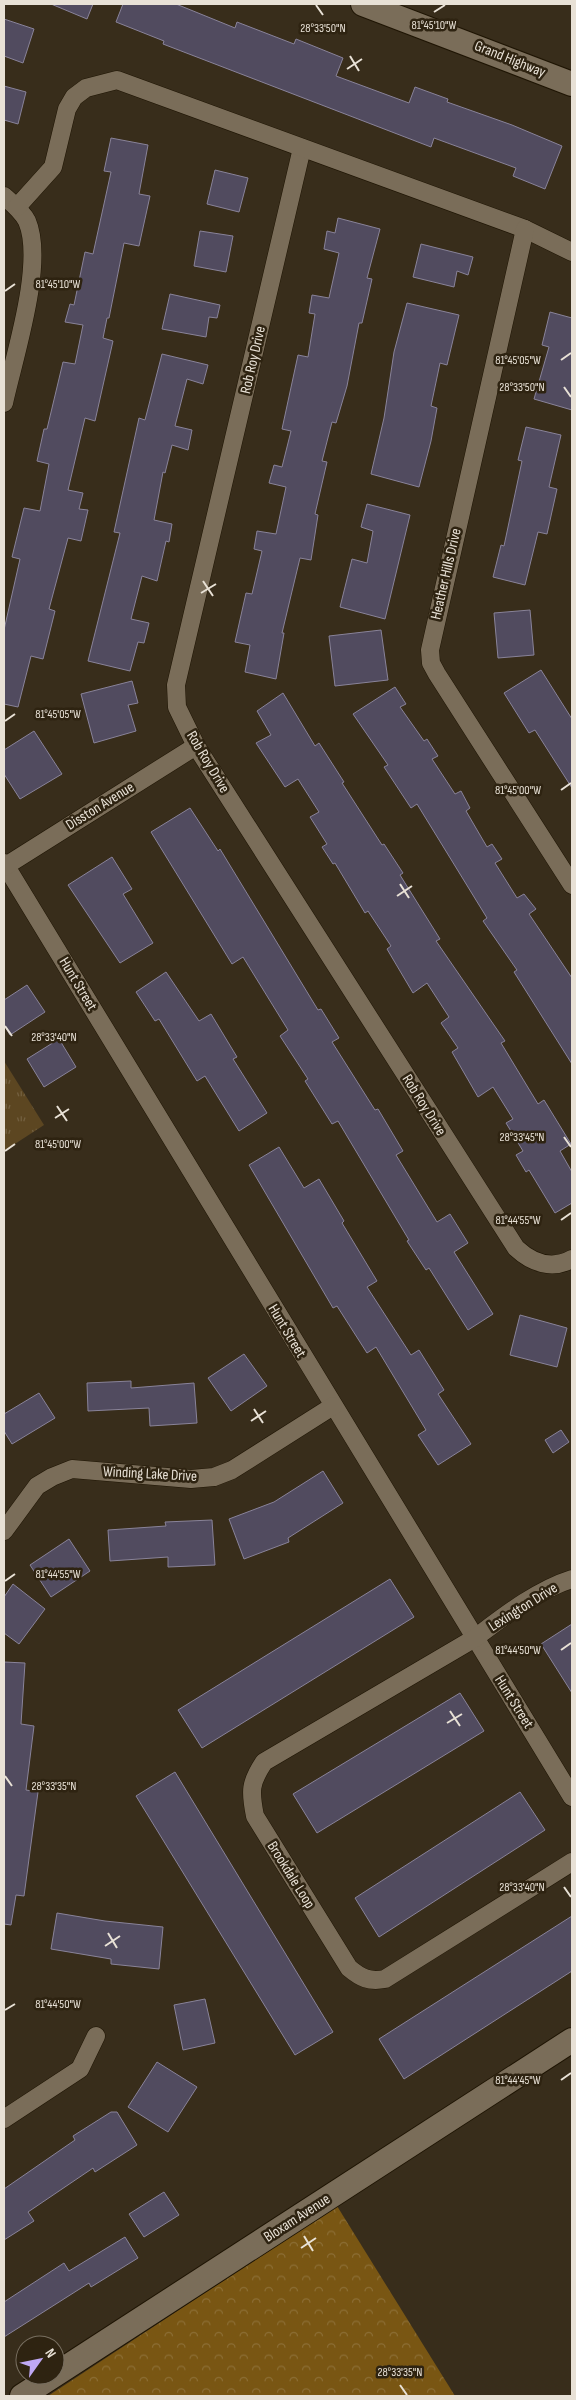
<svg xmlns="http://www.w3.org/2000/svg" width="576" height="2400" viewBox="0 0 576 2400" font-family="'Sofia Sans Condensed',sans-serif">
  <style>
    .grass { fill: url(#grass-tufts) }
    .forest { fill: url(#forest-crowns) }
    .building { fill: #514b5f; stroke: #898399 }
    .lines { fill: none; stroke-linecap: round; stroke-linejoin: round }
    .street-casing { stroke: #1f1504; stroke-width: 19 }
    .secondary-casing { stroke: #1f1504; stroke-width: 26 }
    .street { stroke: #7a6d59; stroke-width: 18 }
    .secondary { stroke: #7a6d59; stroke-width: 24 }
    .ticks { fill: none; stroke: #e8e1d6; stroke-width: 2 }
    .labels { text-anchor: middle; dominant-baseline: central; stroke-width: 5; stroke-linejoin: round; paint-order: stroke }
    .street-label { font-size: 15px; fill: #e8e1d6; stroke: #2e2311 }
    .ticks-label { font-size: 12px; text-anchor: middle; fill: #e8e1d6; stroke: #2e2311; stroke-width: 5; stroke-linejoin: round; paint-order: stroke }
  </style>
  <defs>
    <pattern id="grass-tufts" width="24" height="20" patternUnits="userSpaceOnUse" patternTransform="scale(1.25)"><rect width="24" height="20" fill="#5c4621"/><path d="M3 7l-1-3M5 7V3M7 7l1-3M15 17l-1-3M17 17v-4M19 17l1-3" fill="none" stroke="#736040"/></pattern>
    <pattern id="forest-crowns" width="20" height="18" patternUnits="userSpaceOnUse" patternTransform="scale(1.25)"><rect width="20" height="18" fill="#795613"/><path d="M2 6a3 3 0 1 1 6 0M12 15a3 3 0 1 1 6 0" fill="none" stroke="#8c6e35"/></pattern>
  </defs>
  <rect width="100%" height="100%" fill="#382d1b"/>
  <path class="grass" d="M4 1061 44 1125 4 1151Z"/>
  <path class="forest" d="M337 2206 455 2396H48Z"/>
  <g class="building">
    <path d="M51 4H93L87 19Z"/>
    <path d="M123 4H176L235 28 237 22 294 44 296 39 343 58 336 76 409 103 415 87 448 99 447 102 512 125 562 146 545 189 513 176 516 168 434 138 431 147 163 44 164 41 116 22Z"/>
    <path d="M4 19 34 29 23 63 4 56Z"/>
    <path d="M4 86 26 92 18 124 4 120Z"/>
    <path d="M111 138 148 145 139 194 150 196 139 246 124 243 109 318H107L103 338 113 341 106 372 95 421 85 418 68 490 83 493 79 509 88 510 81 541 68 538 49 609 55 611 43 659 31 656 18 707 4 704V630L20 559 12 557 24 508 40 511 49 464 37 461 44 429H47L63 362 75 364 83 325 65 322 70 304 74 305 85 252 93 254 111 172 104 171Z"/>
    <path d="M215 170 248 178 239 212 207 204Z"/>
    <path d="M338 218 380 229 367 278 372 279 362 323H359L347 386 336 423 332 422 322 461 327 462 315 514 318 515 311 560 300 558 282 633H284L276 679 245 672 250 645 235 642 246 593 252 594 262 551 254 549 257 531 276 534 286 487 269 483 274 465 282 467 291 431 282 429 298 355 308 357 315 314 309 313 312 295 329 298 339 253 324 249 327 231 335 233Z"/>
    <path d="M200 231 233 236 226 272 194 266Z"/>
    <path d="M421 244 473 257 468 275 457 271 454 287 413 277Z"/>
    <path d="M170 294 220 305 217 318 209 317 206 337 162 329Z"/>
    <path d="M407 303 459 315 447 365 440 363 431 406 437 408 431 441 419 487 371 474 384 418 394 352Z"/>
    <path d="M550 312 572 318V410L534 399 549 347 542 345Z"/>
    <path d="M162 354 208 365 203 384 187 379 175 426 192 430 188 450 172 445 165 473 163 472 154 520 172 524 169 542 166 541 157 581 142 576 131 619 149 623 144 643 138 642 130 671 88 661 120 533 114 532 139 418 145 420Z"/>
    <path d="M526 427 561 435 549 487 557 489 547 534 538 532 525 585 493 577 501 545 504 546 522 461 518 460Z"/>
    <path d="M367 504 410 515 385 619 340 607 352 559 367 563 373 531 361 527Z"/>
    <path d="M530 610 534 655 498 658 494 613Z"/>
    <path d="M381 630 388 680 335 686 329 636Z"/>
    <path d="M541 670 572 719V788L535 730 529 733 504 693Z"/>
    <path d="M132 681 138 703 128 705 136 731 94 743 81 694Z"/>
    <path d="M395 687 406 704 400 707 424 741 427 739 438 756 432 759 455 794 461 791 470 808 466 811 487 847 492 844 502 859 495 863 517 898 524 894 536 909 529 914 572 978V1064L514 972 517 970 483 921 487 918 417 804 411 808 384 767 388 765 353 714Z"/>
    <path d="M283 693 315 746 319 743 344 782 342 783 382 845 384 844 403 873 400 875 440 939 436 941 505 1041 501 1043 538 1104 544 1100 571 1144 560 1151 572 1172V1203L555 1213 529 1170 526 1172 516 1155 523 1151 506 1123 513 1119 493 1087 478 1097 452 1052 458 1048 441 1023 449 1017 427 983 413 993 387 949 391 946 368 911 365 913 335 863 333 864 322 847 327 844 310 817 319 812 298 779 285 787 256 743 271 735 257 711Z"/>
    <path d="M34 731 62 774 20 799 4 774V750Z"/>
    <path d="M190 808 218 851 220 849 318 1010 321 1009 339 1038 332 1042 375 1110 378 1109 403 1151 396 1155 437 1222 450 1214 468 1243 454 1252 493 1314 468 1330 429 1268 426 1270 407 1241 409 1240 338 1121 332 1124 305 1081 308 1079 280 1036 288 1030 243 957 232 964 151 832Z"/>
    <path d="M112 857 132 889 123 894 153 943 120 963 68 885Z"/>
    <path d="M166 972 199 1021 211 1014 237 1057 233 1059 267 1113 239 1131 205 1076 197 1081 159 1019 155 1021 136 992Z"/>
    <path d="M27 985 45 1012 10 1035 4 1025V1000Z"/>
    <path d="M59 1039 76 1067 44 1087 27 1059Z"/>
    <path d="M279 1147 304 1188 319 1179 344 1221 342 1223 377 1281 367 1287 411 1355 419 1350 444 1390 438 1394 471 1444 438 1465 418 1435 426 1430 376 1347 367 1353 337 1306 333 1308 249 1165Z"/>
    <path d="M520 1315 567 1328 557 1367 510 1355Z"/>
    <path d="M244 1354 267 1386 231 1411 208 1378Z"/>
    <path d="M131 1381V1388L194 1383 197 1423 150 1426 149 1408 88 1411 87 1383Z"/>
    <path d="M39 1393 55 1418 12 1444 4 1431V1414Z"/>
    <path d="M561 1430 569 1442 553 1453 545 1440Z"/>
    <path d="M323 1471 343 1503 288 1538 289 1542 244 1559 229 1519 274 1502Z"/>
    <path d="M212 1520 215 1565 168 1567V1557L110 1561 108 1530 166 1526 165 1522Z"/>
    <path d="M69 1539 90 1571 51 1597 30 1565Z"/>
    <path d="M390 1579 414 1617 202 1748 178 1710Z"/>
    <path d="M13 1584 45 1609 19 1644 4 1633V1597Z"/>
    <path d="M572 1624V1693L541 1644Z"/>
    <path d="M4 1662 25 1663 21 1724 34 1726 26 1790 38 1792 24 1896 16 1895 11 1925 4 1924Z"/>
    <path d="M460 1693 484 1731 317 1833 293 1794Z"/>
    <path d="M175 1772 333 2032 295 2055 136 1796Z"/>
    <path d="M520 1792 545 1830 379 1937 355 1898Z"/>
    <path d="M57 1913 105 1921 163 1927 159 1969 111 1964V1959L51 1949Z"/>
    <path d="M572 1916V1971L404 2079 379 2039Z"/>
    <path d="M205 1999 215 2043 183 2050 174 2005Z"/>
    <path d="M157 2062 197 2087 168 2132 128 2107Z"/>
    <path d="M111 2112H117L137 2145 95 2172 93 2168 28 2212 34 2221 4 2240V2189L75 2140 73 2136Z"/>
    <path d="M164 2192 179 2215 144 2237 129 2214Z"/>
    <path d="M125 2237 138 2258 91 2287 89 2283 4 2337V2302L64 2263 69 2271Z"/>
  </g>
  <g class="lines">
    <g class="street-casing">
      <g id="street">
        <path d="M302 148 176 685 177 707 196 746 516 1248C532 1263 552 1270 572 1259"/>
        <path d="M4 196C12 203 22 211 27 221 45 263 14 357 4 403"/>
        <path d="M17 207 53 167 67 109 74 97 86 88 117 80 525 229 572 252"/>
        <path d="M525 229 430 650 431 663 437 674 572 885"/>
        <path d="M4 863 572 1797"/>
        <path d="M4 867 196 746"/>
        <path d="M4 1531 37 1486 52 1477 72 1469 191 1479 214 1477 232 1470 333 1406"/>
        <path d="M572 1579C537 1590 504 1616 475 1638L264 1762C250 1783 250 1791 255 1816L349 1968C361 1978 369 1982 385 1979L572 1862"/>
        <path d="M4 2119 80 2069 96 2036"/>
      </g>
    </g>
    <g class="secondary-casing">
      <g id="secondary">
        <path d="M363 4 572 84"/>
        <path d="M22 2396 572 2040"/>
      </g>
    </g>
    <use href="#street" class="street"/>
    <use href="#secondary" class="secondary"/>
  </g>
  <path class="ticks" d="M316 5 323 15M434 12 445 5M350 56 359 71M347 69 362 59M5 291 15 284M561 360 571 353M564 387 571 397M203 581 213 596M201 593 216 584M5 721 15 714M561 790 571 783M400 884 409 898M397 896 412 886M5 1026 12 1036M57 1106 67 1121M55 1118 69 1109M564 1137 571 1147M5 1151 15 1144M561 1220 571 1213M254 1409 263 1423M251 1421 266 1411M5 1581 15 1574M561 1650 571 1643M450 1711 460 1726M447 1723 462 1714M5 1776 12 1786M564 1887 571 1897M108 1933 117 1948M105 1946 120 1936M5 2010 15 2004M561 2080 571 2073M304 2236 313 2251M301 2248 316 2238M400 2385 407 2395"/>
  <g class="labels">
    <g class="street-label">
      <text transform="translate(510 59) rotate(22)">Grand Highway</text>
      <text transform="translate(253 360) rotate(-77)">Rob Roy Drive</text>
      <text transform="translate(446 574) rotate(-77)">Heather Hills Drive</text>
      <text transform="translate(208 762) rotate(59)">Rob Roy Drive</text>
      <text transform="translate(100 806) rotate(-32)">Disston Avenue</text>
      <text transform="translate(78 984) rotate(59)">Hunt Street</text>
      <text transform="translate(424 1105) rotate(58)">Rob Roy Drive</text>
      <text transform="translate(287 1331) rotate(59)">Hunt Street</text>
      <text transform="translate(150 1474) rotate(3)">Winding Lake Drive</text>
      <text transform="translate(523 1607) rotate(-32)">Lexington Drive</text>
      <text transform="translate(514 1702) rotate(58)">Hunt Street</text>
      <text transform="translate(291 1875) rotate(58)">Brookdale Loop</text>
      <text transform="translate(297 2218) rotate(-33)">Bloxam Avenue</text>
    </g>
  </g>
  <g class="ticks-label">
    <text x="434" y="29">81°45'10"W</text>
    <text x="323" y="32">28°33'50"N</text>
    <text x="58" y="288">81°45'10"W</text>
    <text x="518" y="364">81°45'05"W</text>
    <text x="522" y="391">28°33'50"N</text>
    <text x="58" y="718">81°45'05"W</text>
    <text x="518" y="794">81°45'00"W</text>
    <text x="54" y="1041">28°33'40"N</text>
    <text x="522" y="1141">28°33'45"N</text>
    <text x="58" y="1148">81°45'00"W</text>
    <text x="518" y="1224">81°44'55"W</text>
    <text x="58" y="1578">81°44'55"W</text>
    <text x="518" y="1654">81°44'50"W</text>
    <text x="54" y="1790">28°33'35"N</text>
    <text x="522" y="1891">28°33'40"N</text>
    <text x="58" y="2008">81°44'50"W</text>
    <text x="518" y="2084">81°44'45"W</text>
    <text x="400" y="2376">28°33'35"N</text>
  </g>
  <rect width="576" height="2400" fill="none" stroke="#e8e1d6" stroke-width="10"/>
  <g transform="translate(40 2360) rotate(57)"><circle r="24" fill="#2e2311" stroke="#786f60"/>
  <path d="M0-4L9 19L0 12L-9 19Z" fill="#bfa8f4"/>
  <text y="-8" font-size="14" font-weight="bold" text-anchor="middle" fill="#e8e1d6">N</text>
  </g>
</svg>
